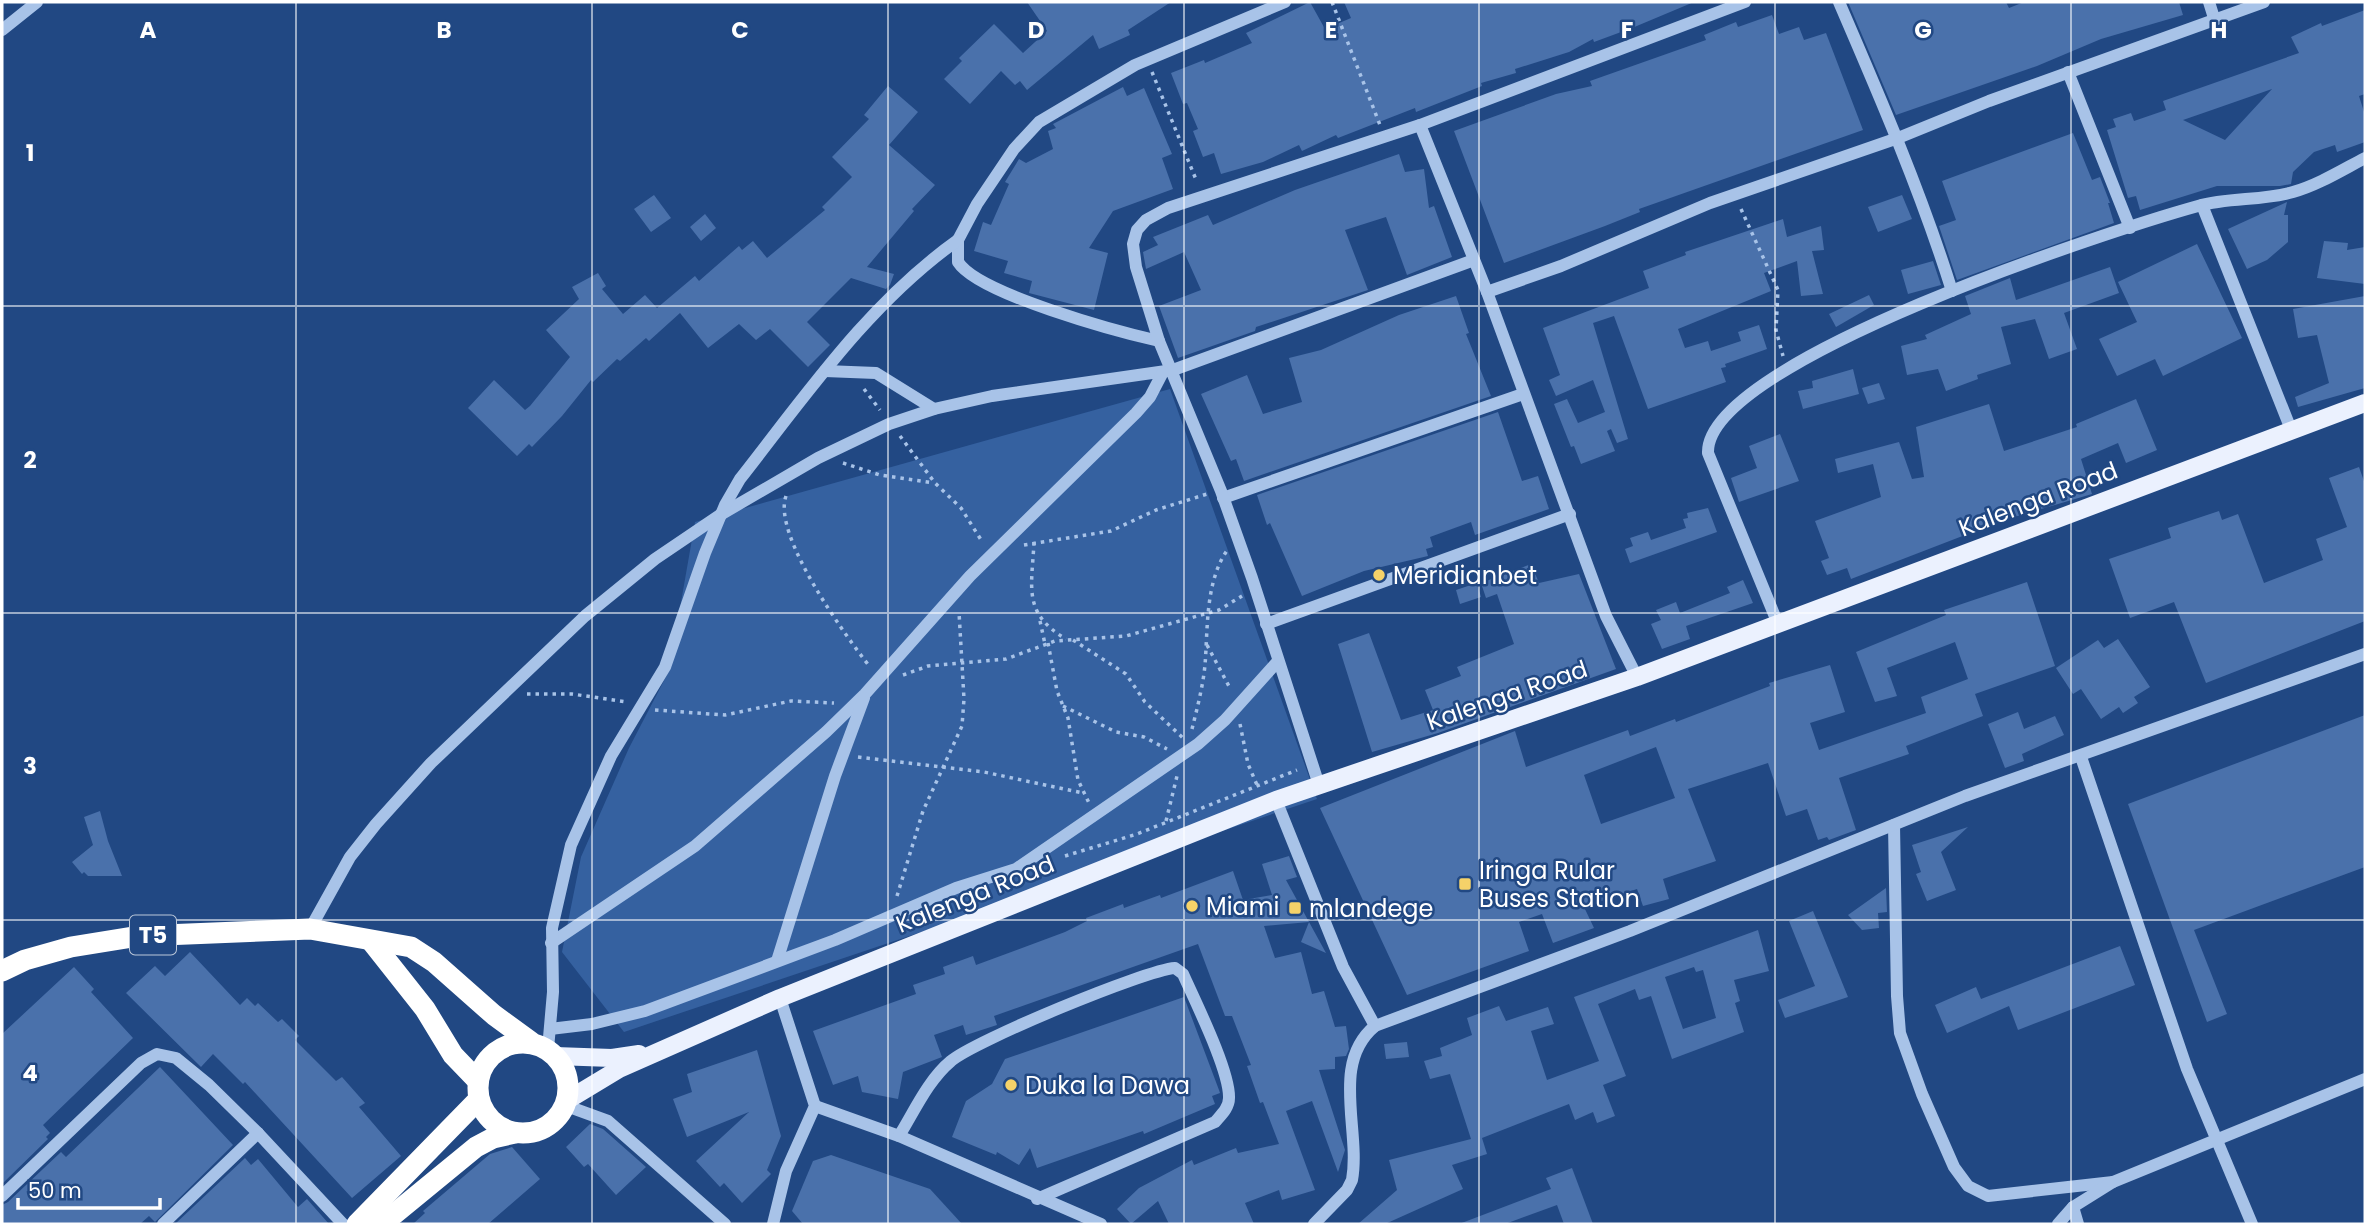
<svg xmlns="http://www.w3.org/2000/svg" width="2367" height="1226" viewBox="0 0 2367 1226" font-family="Poppins,sans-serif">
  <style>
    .green { fill: #3561a0 }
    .building { fill: #4a71ab; fill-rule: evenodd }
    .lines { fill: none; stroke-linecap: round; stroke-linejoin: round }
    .path { stroke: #a8c3e8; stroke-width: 3.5; stroke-dasharray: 3.5 5; stroke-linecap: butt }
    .minor { stroke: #a8c3e8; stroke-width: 12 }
    .major { stroke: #ebf1fe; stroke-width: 18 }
    .highway { stroke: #fff; stroke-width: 21 }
    .grid { fill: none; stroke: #fff; stroke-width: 2; stroke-opacity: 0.55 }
    .poi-dot { fill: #f5d269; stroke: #214883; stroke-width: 2.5 }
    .labels { text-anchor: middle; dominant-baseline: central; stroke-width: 5; stroke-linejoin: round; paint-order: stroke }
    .shield { fill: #214883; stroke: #bcc8da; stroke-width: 2 }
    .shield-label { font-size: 23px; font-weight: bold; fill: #fff }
    .street-label { font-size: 24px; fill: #fff; stroke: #214883 }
    .poi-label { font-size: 24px; fill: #fff; stroke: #214883; text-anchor: start }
    .grid-label { font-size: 23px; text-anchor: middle; font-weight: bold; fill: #fff; stroke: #214883; stroke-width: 5; stroke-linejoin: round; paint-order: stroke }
  </style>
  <rect width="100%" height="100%" fill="#214883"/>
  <path class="green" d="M1170 389 1317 799 624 1032 562 952 581 857 629 748 669 671 695 522Z"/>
  <g class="building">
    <path d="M1027 2H1171L1128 30 1130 35 1099 49 1093 35 1027 90 1020 81 1015 85 1001 71 970 104 944 79 962 61 959 58 994 24 1023 53 1047 31Z"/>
    <path d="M1310 2 1325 29 1351 18 1344 2H1694L1632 28 1594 42 1593 39 1569 52 1515 69 1516 73 1481 83 1482 86 1416 112 1415 108 1338 138 1336 135 1302 151 1299 145 1263 162 1221 174 1214 153 1203 157 1193 131 1198 129 1187 103 1183 104 1171 73 1204 60 1205 63 1252 43 1246 33Z"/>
    <path d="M1848 2H2006L2009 8 2024 2H2179L2183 15 2101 39 2037 66 1896 115Z"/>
    <path d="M2365 10V94L2359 96 2365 115V142L2337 152 2335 145 2314 152 2293 172 2291 184 2280 186H2217L2140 210 2136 196 2128 198 2107 130 2116 127 2113 119 2131 113 2134 121 2166 110 2163 101 2299 53 2291 37 2321 23 2322 26ZM2272 89 2225 140 2183 120 2209 111Z"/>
    <path d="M1772 15 1779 34 1799 27 1804 40 1826 33 1863 130 1639 209 1640 212 1605 226 1504 263 1454 131 1556 94 1592 86 1590 81 1706 40 1704 35 1736 22 1738 27Z"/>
    <path d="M888 86 918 112 889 145 935 185 912 209 914 211 867 267 894 274 890 285 886 289 851 278 807 322 830 345 808 367 770 329 756 340 739 324 708 348 680 313 649 341 646 338 620 361 617 359 593 382 591 380 562 416 532 447 529 444 517 456 468 408 494 380 525 410 530 406 570 357 546 330 579 299 572 287 598 273 606 286 602 289 623 314 645 295 657 308 695 276 699 281 739 246 742 250 753 241 767 258 825 210 822 207 852 177 832 157 869 119 864 115Z"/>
    <path d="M1123 87 1127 96 1144 88 1172 154 1162 158 1173 189 1113 211 1089 248 1108 253 1094 310 1029 293 1032 281 1004 273 1008 261 974 251 983 222 991 225 1009 184 1005 182 1019 159 1026 163 1053 149 1048 131 1056 128 1053 124Z"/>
    <path d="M2073 133 2092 180 2100 177 2110 203H2108L2114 223 1957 280 1939 226 1956 220 1942 181Z"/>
    <path d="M1399 154 1405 172 1424 169 1429 208 1434 206 1452 257 1407 275 1386 217 1345 230 1368 290 1256 327 1255 331 1178 358 1159 306 1201 290 1184 252 1146 269 1143 252 1158 245 1153 237 1208 215 1213 225 1295 190Z"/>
    <path d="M654 195 671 218 651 232 634 209Z"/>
    <path d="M1902 195 1912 219 1878 232 1868 207Z"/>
    <path d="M2287 202 2284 215H2288V242L2267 260 2247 269 2228 229Z"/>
    <path d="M705 214 716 228 701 241 690 227Z"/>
    <path d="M1783 219 1787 237 1821 226 1824 250 1812 251 1823 294 1801 296 1797 261 1764 273 1771 291 1678 329 1685 348 1708 341 1711 351 1741 341 1738 332 1759 325 1767 349 1725 364 1726 367 1721 368 1726 382 1648 409 1614 316 1593 323 1628 439 1617 443 1611 429 1607 431 1615 451 1581 464 1574 446 1571 447 1554 404 1567 399 1578 423 1605 412 1593 380 1556 396 1549 380 1560 375 1543 328 1649 288 1643 271 1686 255 1685 252Z"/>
    <path d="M2324 241 2348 243 2347 250 2365 247V284L2317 278Z"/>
    <path d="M2197 244 2242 338 2163 376 2155 359 2117 376 2099 339 2137 322 2118 282Z"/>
    <path d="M1933 261 1941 285 1908 294 1901 270Z"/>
    <path d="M2110 267 2119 293 2064 313 2077 349 2049 359 2035 319 2001 327 2011 364 1977 375 1978 379 1946 391 1938 369 1907 375 1901 346 1927 339 1925 335 1971 314 1965 296 2010 278 2016 300Z"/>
    <path d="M1869 295 1874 305 1836 327 1829 314Z"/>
    <path d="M1456 296 1469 333 1466 334 1491 396 1244 481 1236 459 1231 461 1201 394 1247 375 1263 414 1302 402 1289 358 1321 350 1399 315Z"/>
    <path d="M2365 296V388L2298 407 2295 397 2329 383 2317 335 2298 338 2293 309Z"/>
    <path d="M1853 369 1859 394 1803 409 1798 391 1813 388 1812 381Z"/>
    <path d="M1879 383 1885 399 1868 404 1862 388Z"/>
    <path d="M2136 399 2157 450 2126 463 2118 443 2081 459 2092 494 2004 520 1851 579 1847 568 1827 575 1821 561 1829 558 1815 521 1881 497 1873 464 1838 473 1835 459 1899 442 1912 479 1924 477 1916 427 1989 404 2004 451 2077 427 2076 424Z"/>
    <path d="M1498 412 1522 481 1538 476 1549 509 1475 535 1471 522 1430 537 1433 547 1426 549 1428 556 1364 571 1302 596 1270 523 1267 525 1257 495Z"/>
    <path d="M1780 434 1799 481 1739 502 1731 478 1757 468 1749 446Z"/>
    <path d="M2359 467 2365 484V621L2206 683 2174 602 2130 618 2109 559 2171 538 2168 528 2219 511 2222 520 2238 514 2264 583 2323 560 2316 539 2347 527 2329 478Z"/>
    <path d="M1708 508 1717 532 1630 563 1625 549 1633 546 1630 538 1648 532 1651 540 1686 528 1683 519 1688 518 1687 513Z"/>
    <path d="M1531 564 1539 583 1579 574 1616 669 1438 733 1372 752 1338 644 1369 633 1401 720 1433 710 1425 690 1461 676 1457 667 1514 644 1497 594 1486 598 1481 583Z"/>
    <path d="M1743 580 1753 603 1686 626 1690 639 1662 649 1651 624 1661 620 1656 610 1676 602 1680 613 1730 593 1727 587Z"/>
    <path d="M2027 582 2055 666 1975 694 1983 716 1906 746 1909 754 1839 778 1856 830 1829 840 1827 837 1818 840 1807 809 1786 816 1768 763 1688 789 1716 861 1663 879 1669 899 1643 906 1637 889 1584 907 1594 928 1553 943 1542 914 1519 922 1529 951 1407 995 1320 808 1515 731 1526 767 1628 730 1630 736 1675 719 1676 722 1770 686 1769 683 1830 665 1845 712 1810 723 1819 750 1926 713 1921 697 1968 679 1955 642 1887 668 1897 696 1875 702 1856 652 1946 615 1944 610ZM1656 747 1675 798 1601 824 1584 775Z"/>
    <path d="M1477 583 1481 597 1460 604 1456 590Z"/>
    <path d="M2118 639 2150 687 2134 697 2138 703 2123 713 2119 707 2101 719 2081 689 2073 694 2056 668 2098 640 2104 648Z"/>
    <path d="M2018 712 2024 729 2055 716 2064 735 2022 754 2024 761 2005 768 1988 724Z"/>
    <path d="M2365 715V867L2194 930 2227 1014 2207 1022 2128 804Z"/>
    <path d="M100 811 108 841 122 876H88L84 872 82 874 72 862 93 845 84 817Z"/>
    <path d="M1968 827 1941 852 1956 890 1927 901 1916 874 1921 872 1912 845Z"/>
    <path d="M1289 856 1297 877 1286 880 1326 953 1301 942 1309 922 1264 926 1275 958 1301 952 1312 994 1324 991 1335 1027 1346 1026 1349 1049 1346 1056 1335 1057V1069L1319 1070 1345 1150 1338 1172 1312 1101 1286 1111 1315 1190 1282 1200 1279 1190 1245 1203 1254 1224H1169L1158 1201 1131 1224 1117 1209 1139 1188 1192 1160 1194 1165 1236 1148 1238 1153 1279 1144 1263 1102 1260 1103 1247 1066 1251 1065 1232 1016H1225L1198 944 994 1016 997 1025 966 1035 963 1025 934 1035 942 1057 903 1072 898 1099 862 1092 858 1076 833 1085 813 1031 916 994 913 985 945 974 943 967 973 956 976 965 1065 932 1087 921 1086 918 1123 904 1124 908 1160 895 1161 898 1233 871 1243 900 1272 895 1262 864Z"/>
    <path d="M1886 888 1887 912 1878 913 1879 928 1862 930 1848 915Z"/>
    <path d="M1813 911 1848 997 1785 1018 1778 1000 1815 986 1789 921Z"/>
    <path d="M1758 930 1769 971 1734 980 1740 1001 1735 1003 1744 1032 1672 1059 1651 996 1639 1000 1635 989 1598 1004 1626 1076 1603 1085 1615 1116 1597 1123 1593 1112 1575 1120 1569 1104 1482 1138 1487 1154 1452 1165 1463 1189 1385 1224H1358L1397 1190 1389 1160 1471 1139 1450 1074 1430 1079 1424 1061 1442 1056 1440 1048 1472 1035 1467 1018 1499 1006 1506 1021 1548 1007 1554 1024 1531 1031 1547 1080 1599 1061 1574 997ZM1694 967 1696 972 1703 970 1716 1018 1683 1029 1665 977Z"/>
    <path d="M2120 946 2135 985 2018 1030 2009 1006 1947 1033 1935 1005 1976 987 1981 999Z"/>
    <path d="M190 952 240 1005 247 998 255 1006 258 1003 278 1022 282 1019 299 1036 295 1040 336 1081 342 1077 365 1103 359 1107 401 1156 352 1198 245 1082 243 1084 213 1054 201 1067 126 993 155 966 165 976Z"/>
    <path d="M74 967 94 989 91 992 133 1038 43 1125 50 1133 46 1137 48 1139 2 1184V1034Z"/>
    <path d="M1184 997 1219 1090 1220 1093 1212 1096 1215 1104 1144 1134 1143 1131 1037 1168 1030 1148 1019 1165 997 1152 996 1155 952 1137 966 1101 992 1084 1005 1059Z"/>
    <path d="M1407 1042 1409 1057 1386 1059 1384 1044Z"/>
    <path d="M757 1050 781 1136 767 1170 771 1174 742 1203 724 1183 720 1187 696 1161 749 1112 687 1137 673 1099 692 1092 687 1074Z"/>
    <path d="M160 1067 233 1145 155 1222 149 1216 140 1224H2V1205L8 1202 61 1152 66 1157Z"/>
    <path d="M590 1124 603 1129 646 1167 616 1195 588 1164 584 1167 566 1147Z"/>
    <path d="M512 1147 540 1179 488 1224H413L425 1213 423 1211 490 1154Z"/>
    <path d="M831 1155 930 1189 962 1224H803L792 1211 813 1161Z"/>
    <path d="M245 1158 251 1165 258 1159 298 1207 307 1199 329 1224H175Z"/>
    <path d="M1572 1168 1593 1224H1564L1557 1205 1505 1224H1459L1551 1189 1546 1178Z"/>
  </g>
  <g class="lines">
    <g class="path">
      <path d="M1332 2 1380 125"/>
      <path d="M1152 72 1197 182"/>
      <path d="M1741 209 1778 290 1776 330 1783 356"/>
      <path d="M864 389 880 410"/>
      <path d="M900 436 935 483 961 508 983 543"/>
      <path d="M843 463 880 475 934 483"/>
      <path d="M786 496C772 535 845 635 870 667"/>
      <path d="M1034 542C1032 587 1022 613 1066 639"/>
      <path d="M1024 545 1111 531 1156 510 1207 494"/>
      <path d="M1040 621 1045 644"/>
      <path d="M1073 640 1126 674 1145 702 1183 738"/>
      <path d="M1048 643 1057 691 1068 718 1078 780 1089 803"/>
      <path d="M1207 645 1231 690"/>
      <path d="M903 675 928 666 1006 659 1055 641 1126 636 1219 610 1242 596"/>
      <path d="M527 694H572L627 702"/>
      <path d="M1063 706 1116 732 1144 737 1167 749"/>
      <path d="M655 710 725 715 791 701 834 703"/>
      <path d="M1240 724 1248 764 1257 785"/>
      <path d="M1192 729C1197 709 1203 686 1205 665 1208 628 1205 581 1228 549"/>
      <path d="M858 757 984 772 1083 793"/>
      <path d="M1166 821 1177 776"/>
      <path d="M1065 856 1137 834 1297 770"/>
      <path d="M897 896 923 811 962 726 964 699 959 612"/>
    </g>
    <g class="minor">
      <path d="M1839 2C1880 97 1921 192 1952 291"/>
      <path d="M2209 2 2214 18"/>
      <path d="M2 30 37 2"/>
      <path d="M2068 72 2130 228"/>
      <path d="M1420 125 1487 292 1606 616 1637 677"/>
      <path d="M2202 205 2292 432"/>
      <path d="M1487 292 1561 266 1710 203 1898 138 1989 101 2264 2"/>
      <path d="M1159 341C1119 332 978 294 958 262V240L977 204 1014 149 1039 122 1135 65 1285 2"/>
      <path d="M825 371 876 373 934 409"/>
      <path d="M1223 498 1523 394"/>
      <path d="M1266 624 1570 514"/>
      <path d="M1778 624 1708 453C1705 361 2115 229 2198 206 2229 197 2262 201 2293 192 2318 185 2342 170 2365 158"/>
      <path d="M2081 757 2187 1069 2252 1224"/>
      <path d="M1319 785 1252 578 1221 491 1159 341 1136 267 1133 244 1137 230 1146 220 1168 208 1420 125 1745 2"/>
      <path d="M1276 800 1343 967 1375 1026"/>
      <path d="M1894 825 1897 996 1900 1033 1922 1094 1954 1167 1968 1186 1988 1196 2113 1182"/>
      <path d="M310 929 350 857 376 824 431 763 585 616 655 559 720 515 818 458 889 424 934 409 992 396 1173 370 1474 260"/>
      <path d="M551 943 695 846 826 732 865 694 970 576 1136 413 1150 397 1163 372"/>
      <path d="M777 961 835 776 864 698"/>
      <path d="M550 1029 592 1024 645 1011 835 940 956 888 1016 869 1198 744 1225 720 1278 661"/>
      <path d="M548 1049 553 992 552 928 571 845 611 756 665 667 705 553 725 505 740 479C806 395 869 303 958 240"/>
      <path d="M564 1105 608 1121 725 1224"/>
      <path d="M815 1106 899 1136 1101 1224"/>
      <path d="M899 1136C914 1112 928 1080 951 1061 974 1041 1145 970 1175 968L1183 974C1195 1001 1230 1071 1229 1098 1229 1108 1221 1115 1215 1122L1037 1199"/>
      <path d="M2 1196 141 1063 157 1054 176 1058 209 1085 258 1133 343 1224"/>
      <path d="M2073 1207 2078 1224"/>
      <path d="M163 1224 258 1133"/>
      <path d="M773 1224 786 1171 815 1106 780 998"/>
      <path d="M1314 1224 1347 1190 1352 1180C1361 1130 1330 1063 1375 1026L1630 931 1965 796 2365 654"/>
      <path d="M2058 1224 2073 1207 2113 1182 2365 1079"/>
    </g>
    <g class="major">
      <path d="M555 1056 612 1058 639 1054"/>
      <path d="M566 1101 619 1069 780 998 1276 800 1637 677 2365 403"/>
    </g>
    <g class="highway">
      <path d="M372 942 425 1009 453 1055 478 1081"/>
      <path d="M2 971 25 960 71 947 139 936 310 929 411 947 434 962 494 1015 531 1042"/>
      <circle cx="523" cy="1088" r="45"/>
      <path d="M357 1224 479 1099"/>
      <path d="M382 1224 476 1147 493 1138 515 1133"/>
    </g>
  </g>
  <path class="grid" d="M296 2V1224M592 2V1224M888 2V1224M1184 2V1224M1479 2V1224M1775 2V1224M2071 2V1224M2 306H2365M2 613H2365M2 920H2365"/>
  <g class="poi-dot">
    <circle cx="1379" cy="575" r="7"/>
    <rect x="1458" y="877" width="14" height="14" rx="3.5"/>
    <circle cx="1192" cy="906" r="7"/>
    <rect x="1288" y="901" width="14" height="14" rx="3.5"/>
    <circle cx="1011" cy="1085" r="7"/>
  </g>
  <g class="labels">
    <rect class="shield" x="130" y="915.5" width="46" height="39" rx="5"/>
    <g class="shield-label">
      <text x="153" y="935">T5</text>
    </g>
    <g class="street-label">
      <text transform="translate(2038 499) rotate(-21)">Kalenga Road</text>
      <text transform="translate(1507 695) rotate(-19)">Kalenga Road</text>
      <text transform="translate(975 894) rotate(-22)">Kalenga Road</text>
    </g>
    <g class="poi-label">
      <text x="1393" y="575">Meridianbet</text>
      <text x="1479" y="870">Iringa Rular<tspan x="1479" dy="28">Buses Station</tspan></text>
      <text x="1206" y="906">Miami</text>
      <text x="1309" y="908">mlandege</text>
      <text x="1025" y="1085">Duka la Dawa</text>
    </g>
  </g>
  <g class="grid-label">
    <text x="148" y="38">A</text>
    <text x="444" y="38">B</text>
    <text x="740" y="38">C</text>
    <text x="1036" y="38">D</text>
    <text x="1331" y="38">E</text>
    <text x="1627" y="38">F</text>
    <text x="1923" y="38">G</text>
    <text x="2219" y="38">H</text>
    <text x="30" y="161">1</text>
    <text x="30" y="468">2</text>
    <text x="30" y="774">3</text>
    <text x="30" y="1081">4</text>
  </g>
  <rect width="2367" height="1226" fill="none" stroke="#ffffff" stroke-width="7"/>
  <path d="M18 1198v10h142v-10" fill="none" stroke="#ffffff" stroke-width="3.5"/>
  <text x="28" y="1198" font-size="21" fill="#ffffff" stroke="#214883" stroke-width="5" paint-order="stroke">50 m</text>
</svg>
